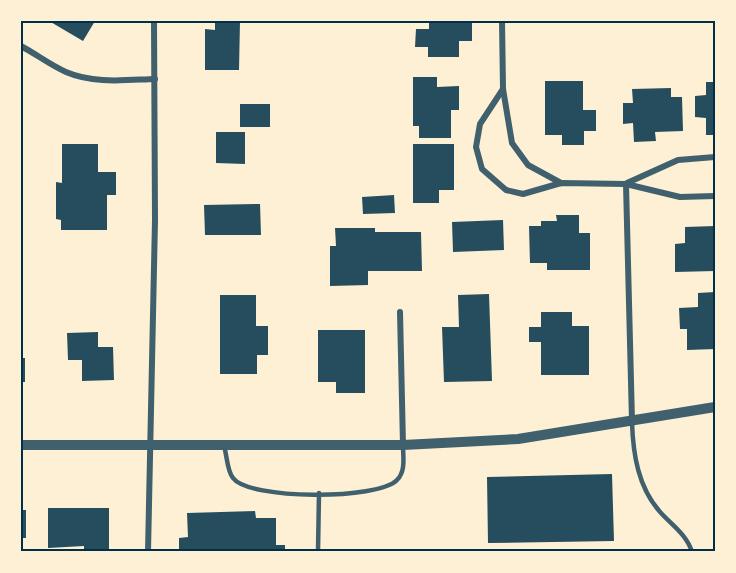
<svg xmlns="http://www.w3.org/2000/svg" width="736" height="573" viewBox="0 0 736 573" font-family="'DM Sans',sans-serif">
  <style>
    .building { fill: #264d5e }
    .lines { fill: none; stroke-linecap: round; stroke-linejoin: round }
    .service { stroke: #3f606c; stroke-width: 4.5 }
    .minor { stroke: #3f606c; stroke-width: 6 }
    .tertiary { stroke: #3f606c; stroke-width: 10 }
    .neatline { fill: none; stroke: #003049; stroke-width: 2 }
  </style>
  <rect width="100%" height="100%" fill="#fdf0d5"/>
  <g class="building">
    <path d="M49 21H95L83 41Z"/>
    <path d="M215 21H240L239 70H205V29L215 30Z"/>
    <path d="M429 21H472V41H459V57H428V47H415L416 29H429Z"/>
    <path d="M413 77H437V87L459 86V110H451V138H419V126H413Z"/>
    <path d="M545 81H583V110H596V131H584V145H562V135H545Z"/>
    <path d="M706 82H715V135H706V118L695 117V96L706 95Z"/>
    <path d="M671 88V97H682L683 131 655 132 656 141 634 142 633 123 623 124V103H633L632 89Z"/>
    <rect x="240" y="104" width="30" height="23"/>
    <path d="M216 132H245V164L216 163Z"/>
    <path d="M62 144H98V172H116V195H107V230H61V220L56 219V182L62 183Z"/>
    <path d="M413 144H454V190H439V203H413Z"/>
    <path d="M394 195 395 213 363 214 362 197Z"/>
    <path d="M260 204 261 235H205L204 205Z"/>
    <path d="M556 215H579V233H590V270H547V263H530L529 226H541V221H557Z"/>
    <path d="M503 220 504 250 453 252 452 222Z"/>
    <path d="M715 226V271L675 272V244L685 243V227Z"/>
    <path d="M335 228H375V232H421L422 271H368V285L330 286V246H336Z"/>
    <path d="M715 292V349L687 350V329H680L679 308 698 307V293Z"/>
    <path d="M489 294 492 381 444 382 442 327H459L458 295Z"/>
    <path d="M220 295H256V326H268V355H257V374H220Z"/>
    <path d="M541 312H572V326H589V375H541V342H529V327H541Z"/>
    <path d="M318 330H365V393H336V382H318Z"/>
    <path d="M98 332V347H113L114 380 82 381V360H68L67 333Z"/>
    <rect x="21" y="358" width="4" height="24"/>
    <path d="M612 474 614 541 488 543 487 477Z"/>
    <path d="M48 508H109V552H84V546L48 548Z"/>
    <rect x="21" y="510" width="5" height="28"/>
    <path d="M255 511 256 518H276V545H285V552H179V538L188 537 187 513Z"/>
  </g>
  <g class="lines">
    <g class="service">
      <path d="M632 422C633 454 638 488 661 513 672 525 687 535 692 552"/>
      <path d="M224 446C227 455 227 471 233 478 249 500 378 500 397 480 406 471 403 457 403 445"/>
      <path d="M318 552 319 493"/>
    </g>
    <g class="minor">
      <path d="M502 21 503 89 512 143 528 165 561 183"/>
      <path d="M21 46C36 54 50 65 66 72 94 84 125 80 155 79"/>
      <path d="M503 89 480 124 476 147 482 169 506 190 523 194 561 183 626 184 680 197 715 196"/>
      <path d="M627 183 678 160 715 157"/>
      <path d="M626 184 632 421"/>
      <path d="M400 312 403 445"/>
      <path d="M148 552 155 220 154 21"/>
    </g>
    <path class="tertiary" d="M21 445H403L518 439 715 407"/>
  </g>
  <rect width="736" height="573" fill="none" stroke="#fdf0d5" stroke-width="45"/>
  <rect x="22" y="22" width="692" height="528" class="neatline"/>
</svg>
